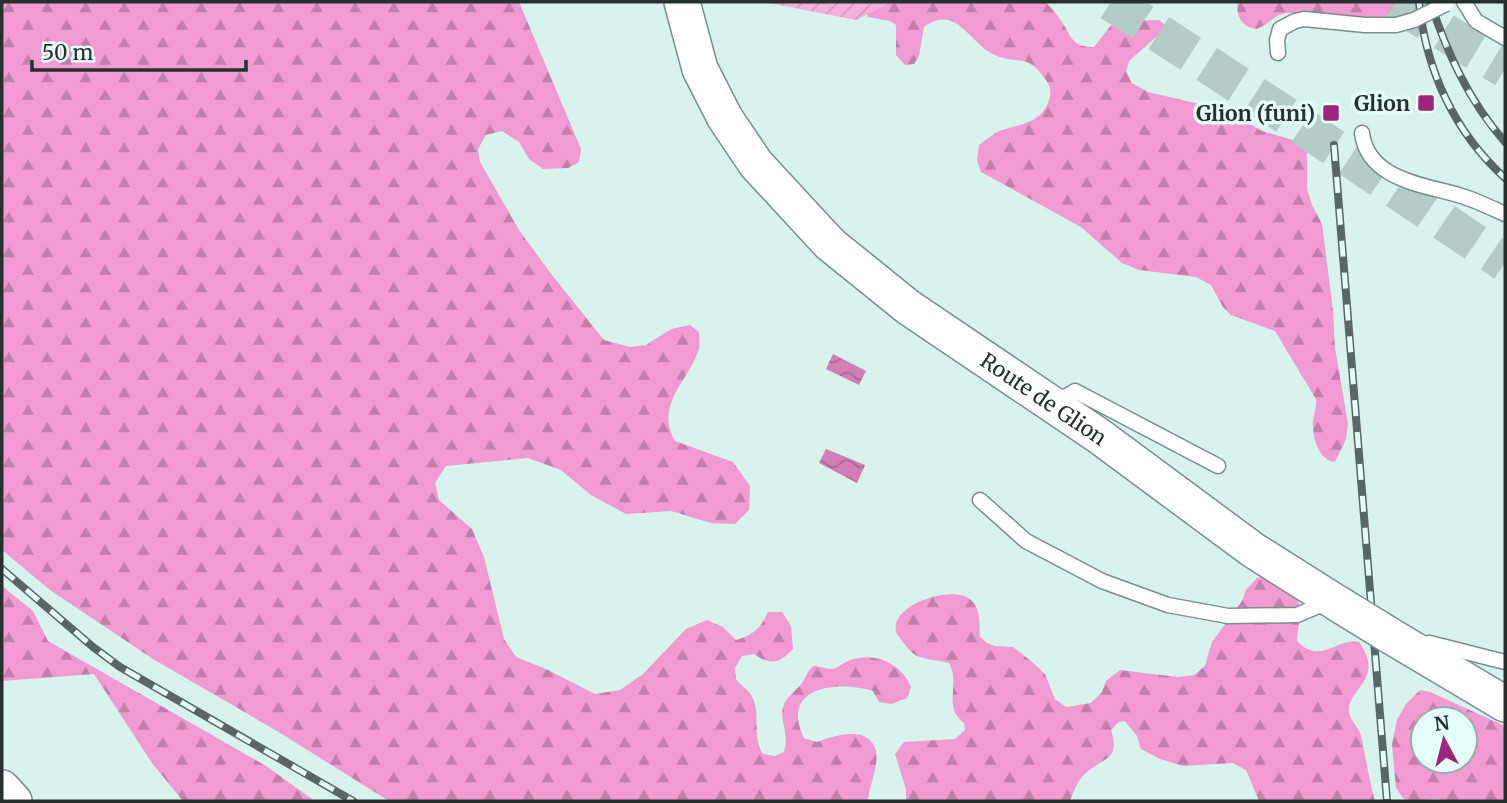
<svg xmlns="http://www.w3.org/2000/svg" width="1507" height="803" viewBox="0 0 1507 803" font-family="Merriweather,serif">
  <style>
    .forest { fill: url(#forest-firs); fill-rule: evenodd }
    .garden { fill: url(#garden-furrows) }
    .water { fill: url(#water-waves) }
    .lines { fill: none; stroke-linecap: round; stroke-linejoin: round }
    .motorway-tunnel { stroke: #b4cbc8; stroke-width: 38; stroke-dasharray: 38 19; stroke-linecap: butt }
    .service-casing { stroke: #78908d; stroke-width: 17 }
    .tertiary-casing { stroke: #78908d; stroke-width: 38 }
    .service { stroke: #fff; stroke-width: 14 }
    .tertiary { stroke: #fff; stroke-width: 35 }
    .rail-casing { stroke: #586765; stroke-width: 8 }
    .rail { stroke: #e5fffb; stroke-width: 5; stroke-dasharray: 16; stroke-linecap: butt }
    .service-bridge-casing { stroke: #78908d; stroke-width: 17; stroke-linecap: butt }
    .tertiary-bridge-casing { stroke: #78908d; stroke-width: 38; stroke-linecap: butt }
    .service-bridge { stroke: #fff; stroke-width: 14 }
    .tertiary-bridge { stroke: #fff; stroke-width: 35 }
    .poi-dot { fill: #9e257d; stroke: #e5fffb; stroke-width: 2.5 }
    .labels { text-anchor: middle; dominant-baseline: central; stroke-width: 7; stroke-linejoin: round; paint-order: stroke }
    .poi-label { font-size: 21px; font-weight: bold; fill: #26302f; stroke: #e5fffb; text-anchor: end }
    .street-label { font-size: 21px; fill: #26302f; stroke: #e5fffb }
  </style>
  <defs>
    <pattern id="forest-firs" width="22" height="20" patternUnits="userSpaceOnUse" patternTransform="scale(1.75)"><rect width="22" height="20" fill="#f29ad2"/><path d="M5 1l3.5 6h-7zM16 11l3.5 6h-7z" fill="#c47eab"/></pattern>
    <pattern id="garden-furrows" width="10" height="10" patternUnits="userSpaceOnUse" patternTransform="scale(1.75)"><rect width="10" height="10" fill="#f6b0dc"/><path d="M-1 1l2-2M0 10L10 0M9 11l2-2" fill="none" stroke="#d398bd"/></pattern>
    <pattern id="water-waves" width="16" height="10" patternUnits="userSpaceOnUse" patternTransform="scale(1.75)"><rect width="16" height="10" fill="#d37eb5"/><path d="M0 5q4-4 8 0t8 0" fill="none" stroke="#ab6894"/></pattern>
  </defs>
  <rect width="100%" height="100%" fill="#d8f2ee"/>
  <g class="forest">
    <path d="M2 2H519L581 149 579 162 568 168 543 169 529 159 519 142 502 131 486 135 478 149 480 162 519 230 552 275 604 340 630 347 646 345 671 329 690 325 699 332C699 338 700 344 699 349 689 381 654 404 675 441L733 462 750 486 749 510 735 524 711 523 671 511 626 514 591 495 561 470 528 458 446 466 435 483 439 500 472 529 484 557 504 639 516 657 548 670 595 694 620 690 643 674 686 629 707 620 723 627 736 640C753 635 761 628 768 612H782L791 626 793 649C780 663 771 666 754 654L742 656 735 668 736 679C740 685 748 689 751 695 762 712 751 735 763 754L775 756 784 752C790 734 778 718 784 704 788 696 797 690 802 683 807 676 807 670 814 666 820 666 825 669 830 669 837 669 841 664 846 662 871 650 901 662 911 687L907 698 891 704 879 702 873 691C837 680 779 687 804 738L817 742C834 736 869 724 876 751 879 766 869 786 868 801H389L277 731 153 659 50 590 2 550Z"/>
    <path d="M873 2H1045C1052 8 1059 17 1064 25 1072 40 1075 47 1094 47L1111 25 1121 21 1159 20 1164 24 1165 29 1129 61 1126 71 1132 83 1148 92 1208 106 1240 118 1262 131 1303 143 1307 151V189L1312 205 1322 224 1333 310 1335 348 1348 424 1346 439 1335 462C1318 460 1312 436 1313 421 1314 413 1317 408 1316 399L1275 331 1231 315 1223 307 1211 285 1196 277 1139 270 1122 263 1081 227 981 172 977 160 979 145C986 140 994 133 1002 130 1021 124 1042 123 1049 100 1052 93 1050 86 1046 80 1026 50 1016 67 991 53 968 40 955 4 924 27L919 56 914 64 905 65 896 55V25L890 21 868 17 866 10Z"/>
    <path d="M1238 2H1417L1374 30 1344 14C1300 46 1311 11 1286 13 1274 15 1268 25 1257 29 1243 28 1235 16 1238 2Z"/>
    <path d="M1270 574C1306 601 1301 598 1297 641 1321 666 1336 637 1359 642 1386 680 1347 688 1349 712 1350 721 1359 727 1361 736 1366 758 1369 780 1375 801H1259L1246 770 1233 763 1183 766 1160 759 1141 749 1137 736 1125 721 1119 722 1111 730C1122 763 1100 757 1083 776 1077 782 1073 793 1070 801H906V789L895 754 904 742 955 739 965 730 964 723C942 707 961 684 949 663 939 660 926 660 917 656 911 653 906 646 902 641 900 638 897 635 896 632 889 604 956 583 972 601 981 610 979 625 980 637L987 643 995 646 1013 647 1031 661 1045 674 1055 699 1066 707 1091 703 1102 692 1106 681 1120 670 1178 677 1194 675 1205 666 1212 642 1242 601 1246 590 1257 578Z"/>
    <path d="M2 586 33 611 48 641 266 766 315 801H183L152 763 94 674 2 681Z"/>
    <path d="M1420 690 1430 692 1505 726V801H1447L1437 799 1414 801 1404 799 1396 788 1392 744 1397 720 1406 704ZM1465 719V761H1423V719Z"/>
  </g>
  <path class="garden" d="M764 2H892L856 20Z"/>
  <g class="water">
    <path d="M833 354 866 371 859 385 826 369Z"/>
    <path d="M826 449 865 465 857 483 819 463Z"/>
  </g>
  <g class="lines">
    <g class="motorway-tunnel">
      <path d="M1111 2 1296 122 1505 263"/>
      <path d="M1395 2 1505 69"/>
    </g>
    <g class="service-casing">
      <g id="service">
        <path d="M1464 2 1476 21 1505 38"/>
        <path d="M1278 53 1277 40 1280 29 1295 21 1304 19 1365 25H1396"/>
        <path d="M1362 133C1368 182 1429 185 1465 197 1479 202 1492 208 1505 214"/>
        <path d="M1053 404 1075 391 1218 466"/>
        <path d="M980 500 1026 541 1102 581 1168 605 1228 616 1297 615 1328 602"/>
        <path d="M1424 644 1430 643 1505 662"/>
      </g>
    </g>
    <g class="tertiary-casing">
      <g id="tertiary">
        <path id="s1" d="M682 2 700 69 725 118 756 164 830 244 908 307 1099 436 1253 550 1337 603"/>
        <path d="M1389 635 1505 704"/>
        <path d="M2 788 14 801"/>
      </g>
    </g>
    <use href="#service" class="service"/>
    <use href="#tertiary" class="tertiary"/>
    <g class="rail-casing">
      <g id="rail">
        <path d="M1419 2C1426 70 1454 132 1505 178"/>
        <path d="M1430 2C1448 54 1468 100 1505 142"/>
        <path d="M1334 145 1387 801"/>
        <path d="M2 569 93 647 120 667 353 801"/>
      </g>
    </g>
    <use href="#rail" class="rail"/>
    <g class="service-bridge-casing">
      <path id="service-bridge" d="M1396 25 1414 20 1446 4"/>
    </g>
    <g class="tertiary-bridge-casing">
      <path id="tertiary-bridge" d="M1337 603 1389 635"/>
    </g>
    <use href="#service-bridge" class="service-bridge"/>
    <use href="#tertiary-bridge" class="tertiary-bridge"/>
  </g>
  <g class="poi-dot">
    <rect x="1417" y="94" width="18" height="18" rx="3.5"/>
    <rect x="1322" y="104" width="18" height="18" rx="3.5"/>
  </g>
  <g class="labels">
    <g class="poi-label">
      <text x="1410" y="103">Glion</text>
      <text x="1315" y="113">Glion (funi)</text>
    </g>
    <g class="street-label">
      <text stroke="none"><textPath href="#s1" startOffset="553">Route de Glion</textPath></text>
    </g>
  </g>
  <rect width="1507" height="803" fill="none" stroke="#26302f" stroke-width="7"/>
  <g transform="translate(1444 740) rotate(353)"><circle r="33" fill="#e5fffb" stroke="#99aca9" stroke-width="2"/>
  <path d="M0-5L12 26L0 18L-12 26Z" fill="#9e257d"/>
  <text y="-10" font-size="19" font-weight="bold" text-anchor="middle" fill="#26302f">N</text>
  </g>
  <path d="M32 60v10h214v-10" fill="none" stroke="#26302f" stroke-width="3.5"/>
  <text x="42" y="60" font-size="21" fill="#26302f" stroke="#e5fffb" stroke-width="5" paint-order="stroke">50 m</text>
</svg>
